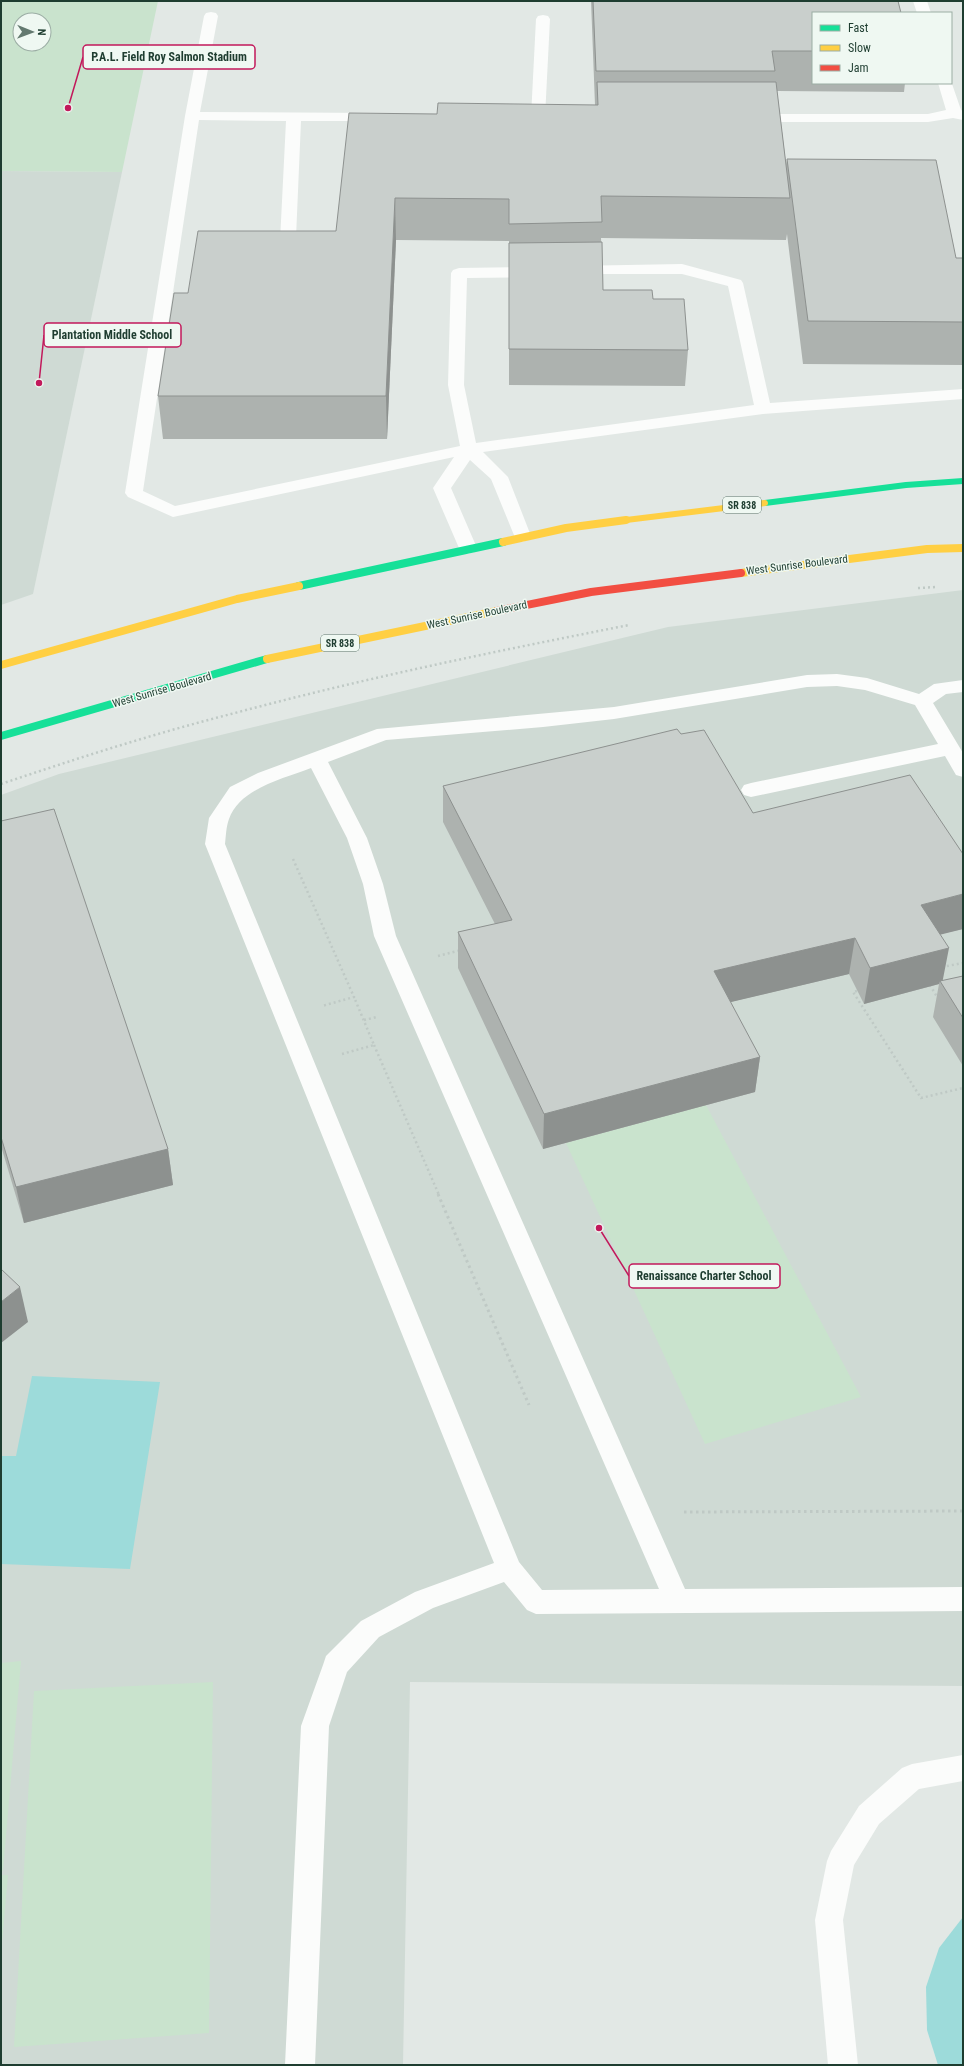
<svg xmlns="http://www.w3.org/2000/svg" width="964" height="2066" viewBox="0 0 964 2066" font-family="'Roboto Condensed',sans-serif">
  <style>
    .built { fill: #cfdad4 }
    .green { fill: #c9e3cd; fill-rule: evenodd }
    .water { fill: #9ddbda }
    .lines { fill: none; stroke-linecap: round; stroke-linejoin: round }
    .path-far1 { stroke: #bfc9c5; stroke-width: 2.5; stroke-dasharray: 2 3; stroke-linecap: butt }
    .path { stroke: #bfc9c5; stroke-width: 3; stroke-dasharray: 2.5 3.5; stroke-linecap: butt }
    .lane { fill: #fbfcfb; fill-rule: evenodd }
    .fast-far1 { stroke: #16e098; stroke-width: 6 }
    .fast { stroke: #16e098; stroke-width: 8 }
    .slow-far1 { stroke: #ffcf43; stroke-width: 6 }
    .slow { stroke: #ffcf43; stroke-width: 8 }
    .jam { stroke: #f24e42; stroke-width: 8 }
    .wall { fill: #adb2af }
    .shaded-wall { fill: #8d918f }
    .building { fill: #c9cfcc; stroke: #8d918f }
    .labels { text-anchor: middle; dominant-baseline: central; stroke-width: 3; stroke-linejoin: round; paint-order: stroke }
    .shield { fill: #eff8f2; stroke: #5d756a; stroke-width: 1 }
    .shield-label { font-size: 10px; font-weight: bold; fill: #1e3d30 }
    .street-label { font-size: 11px; fill: #1e3d30; stroke: #eff8f2 }
    .leader { fill: none; stroke: #c2185b; stroke-width: 1.5 }
    .callout-dot { fill: #c2185b; stroke: #eff8f2; stroke-width: 1.5 }
    .callout { fill: #eff8f2; stroke: #c2185b; stroke-width: 1.5 }
    .callout-label { font-size: 12px; text-anchor: middle; font-weight: bold; fill: #1e3d30 }
  </style>
  <rect width="100%" height="100%" fill="#e2e8e5"/>
  <g class="built">
    <path d="M1 171 122 172 33 594 1 605Z"/>
    <path d="M963 590V1686L410 1682 403 2065H1V795L59 774 668 627Z"/>
  </g>
  <g class="green">
    <path d="M1 1H158L122 172 1 171ZM20 20H44V44H20Z"/>
    <path d="M706 1105 861 1397 705 1444 566 1143Z"/>
    <path d="M21 1661 3 1871H1V1663Z"/>
    <path d="M213 1682 209 2033 14 2047 34 1691Z"/>
    <path d="M1 1875H8L1 1954Z"/>
  </g>
  <g class="water">
    <path d="M32 1376 160 1382 130 1569 1 1564V1456H16Z"/>
    <path d="M963 1917V2065H938L927 2030 926 1987 939 1948Z"/>
  </g>
  <g class="lines">
    <g class="path-far1">
      <path d="M918 588 937 587"/>
      <path d="M1 784C78 758 156 733 235 713 365 678 497 651 629 625"/>
      <path d="M293 859 354 997 322 1006"/>
      <path d="M438 956 461 950"/>
      <path d="M942 967 963 963"/>
      <path d="M930 985 939 1000"/>
      <path d="M857 991 853 992 921 1098 963 1088"/>
      <path d="M364 1020 377 1017"/>
      <path d="M374 1045 439 1195"/>
      <path d="M342 1054 374 1045 354 997"/>
    </g>
    <g class="path">
      <path d="M438 1194 529 1405"/>
      <path d="M684 1512 963 1511"/>
    </g>
    <g class="lane">
      <path d="M913 1H927L931 13H917Z"/>
      <path d="M211 12 216 13 218 16 200 112 377 113 382 114 384 117 382 120 377 121H301L295 261 293 264H281L279 261 286 121 199 120 143 491 175 506 460 446 448 385 451 273 453 270 459 268 540 267 546 269 548 272 546 275 540 277 467 278 464 385 476 443 754 405 728 286 682 274H566L564 271 566 268 572 266 682 264 741 280 743 283 770 403 963 389V399L763 414 483 452 508 477 531 536 528 540 522 542 516 540 491 479 470 460 451 488 477 548 474 552 468 554 462 552 459 548 433 488 454 457 173 517 128 497 125 493 185 116 204 16 206 13Z"/>
      <path d="M543 15 548 16 550 19 545 117 543 120H533L531 117 536 19 538 16Z"/>
      <path d="M951 81 961 110 963 111V120L953 118 928 122H750L745 121 743 118 745 115 750 114H928L946 110 938 83H951Z"/>
      <path d="M837 674 867 678 919 694 934 684 963 680V692L946 694 933 703 963 753V777L956 775 945 756 751 797 744 795 741 790 744 785 751 783 938 744 915 705 865 690 837 686 807 687 614 719 543 727 386 740 328 762 367 838 383 884 396 936 685 1589 963 1587V1611L536 1614 527 1610 504 1582 433 1608 379 1637 347 1672 329 1726 315 2065H285L301 1726 323 1665 326 1656 361 1621 415 1592 494 1563 205 844 209 818 230 787 258 773 377 729 614 707 807 675ZM311 768 347 838 363 884 374 936 659 1589 542 1590 519 1562 225 844C226 836 226 827 229 819 240 788 283 779 311 768Z"/>
      <path d="M963 1755V1781L919 1789 879 1824 854 1865 843 1920 858 2065H828L815 1920 827 1861 831 1851 859 1806 902 1768 912 1764Z"/>
    </g>
    <path class="fast-far1" d="M765 503 906 485 963 481"/>
    <g class="fast">
      <path d="M299 586 503 542"/>
      <path d="M1 736 267 659"/>
    </g>
    <path class="slow-far1" d="M618 521 765 503"/>
    <g class="slow">
      <path d="M503 542 566 528 626 520"/>
      <path d="M741 573 927 549 963 548"/>
      <path d="M267 659 497 611"/>
      <path d="M1 665 237 599 299 586"/>
    </g>
    <path class="jam" d="M497 611 591 592 741 573"/>
  </g>
  <g class="wall">
    <path d="M591 1H898L813 13V83H905L904 92 777 91 786 164 787 159 956 258H963V365L803 364 787 234 786 240 601 238 603 290 653 299 688 350 685 386 509 385V241L396 240 387 439H163L158 396 188 293 336 231 437 114 595 105Z"/>
    <path d="M681 734 753 813 963 929 940 934 942 981 963 976V1066L933 1017 939 984 864 1004 849 974 730 1002 760 1057 755 1092 543 1149 458 968V932L495 924 443 822V786Z"/>
    <path d="M1 821 168 1149 173 1185 24 1223 1 1146Z"/>
  </g>
  <g class="shaded-wall">
    <path d="M395 198 396 240 387 439 386 396Z"/>
    <path d="M963 894V929L915 941 921 905Z"/>
    <path d="M855 938 849 974 710 1007 714 971Z"/>
    <path d="M949 948 942 984 940 981 939 984 864 1004 870 968Z"/>
    <path d="M760 1057 755 1092 543 1149 544 1114Z"/>
    <path d="M168 1149 173 1185 24 1223 16 1187Z"/>
    <path d="M20 1287 28 1322 1 1343V1302Z"/>
  </g>
  <g class="building">
    <path d="M593 1H898L901 13H813V51H772L775 71H596Z"/>
    <path d="M597 82H776L790 198 601 196 602 222 509 224V199L395 198 386 396H158L174 293H188L198 231H336L349 113 437 114 438 103 598 105Z"/>
    <path d="M787 159 936 160 956 258H963V322L808 321Z"/>
    <path d="M602 242 603 290H652L653 299H684L688 350 509 349V243Z"/>
    <path d="M677 729 681 734 704 730 753 813 910 775 963 854V894L921 905 949 948 870 968 855 938 714 971 760 1057 544 1114 458 932 512 920 443 786Z"/>
    <path d="M54 809 168 1149 16 1187 1 1137V821Z"/>
    <path d="M963 976V1018L940 981Z"/>
    <path d="M1 1269 20 1287 1 1302Z"/>
  </g>
  <g class="labels">
    <g class="shield">
      <rect x="723" y="497" width="38" height="16" rx="3"/>
      <rect x="321" y="635" width="38" height="16" rx="3"/>
    </g>
    <g class="shield-label">
      <text x="742" y="505">SR 838</text>
      <text x="340" y="643">SR 838</text>
    </g>
    <g class="street-label">
      <text transform="translate(797 565) rotate(-7)">West Sunrise Boulevard</text>
      <text transform="translate(477 615) rotate(-12)">West Sunrise Boulevard</text>
      <text transform="translate(162 690) rotate(-16)">West Sunrise Boulevard</text>
    </g>
  </g>
  <path class="leader" d="M68 108L83 57M39 383L44 335M599 1228L629 1276"/>
  <g class="callout-dot">
    <circle cx="68" cy="108" r="4"/>
    <circle cx="39" cy="383" r="4"/>
    <circle cx="599" cy="1228" r="4"/>
  </g>
  <g class="callout">
    <rect x="83" y="45" width="172" height="24" rx="4"/>
    <rect x="44" y="323" width="137" height="24" rx="4"/>
    <rect x="629" y="1264" width="151" height="24" rx="4"/>
  </g>
  <g class="callout-label">
    <text x="169" y="61">P.A.L. Field Roy Salmon Stadium</text>
    <text x="112" y="339">Plantation Middle School</text>
    <text x="704" y="1280">Renaissance Charter School</text>
  </g>
  <rect width="964" height="2066" fill="none" stroke="#1e3d30" stroke-width="4"/>
  <rect x="812" y="12" width="140" height="72" fill="#eff8f2" stroke="#9bada4"/>
  <rect x="820" y="25" width="20" height="6" fill="#16e098" stroke="#9bada4"/>
  <text x="848" y="32" font-size="12" fill="#1e3d30">Fast</text>
  <rect x="820" y="45" width="20" height="6" fill="#ffcf43" stroke="#9bada4"/>
  <text x="848" y="52" font-size="12" fill="#1e3d30">Slow</text>
  <rect x="820" y="65" width="20" height="6" fill="#f24e42" stroke="#9bada4"/>
  <text x="848" y="72" font-size="12" fill="#1e3d30">Jam</text>
  <g transform="translate(32 32) rotate(91)"><circle r="19" fill="#eff8f2" stroke="#9bada4"/>
  <path d="M0-3L7 15L0 10L-7 15Z" fill="#63796f"/>
  <text y="-6" font-size="11" font-weight="bold" text-anchor="middle" fill="#1e3d30">N</text>
  </g>
</svg>
